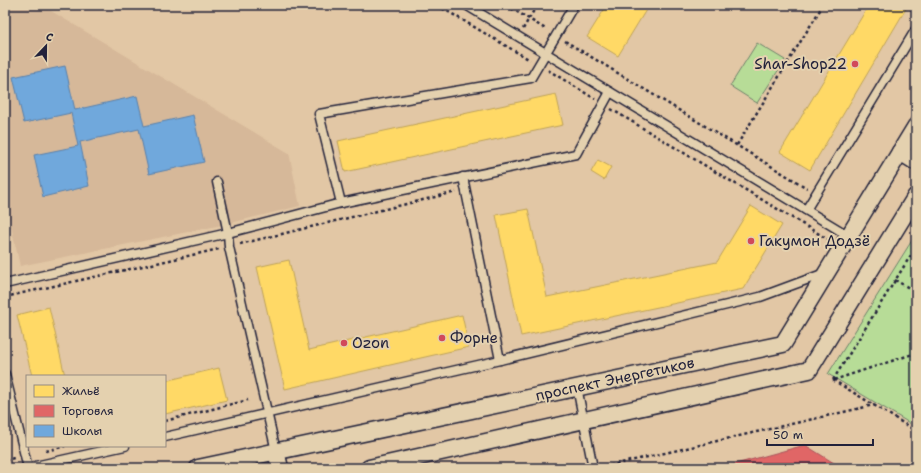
<svg xmlns="http://www.w3.org/2000/svg" width="921" height="473" viewBox="0 0 921 473" font-family="'Shantell Sans',sans-serif">
  <style>
    .built { fill: #d6b899 }
    .green { fill: #b7dc97; stroke: #6c7f69 }
    .homes { fill: #ffd966; stroke: #bda259 }
    .shops { fill: #e06666; stroke: #a75259 }
    .schools { fill: #6fa8dc; stroke: #5880ac }
    .lines { fill: none; stroke-linecap: round; stroke-linejoin: round }
    .lane-casing { stroke: #22223b; stroke-width: 11 }
    .street-casing { stroke: #22223b; stroke-width: 19 }
    .path { stroke: #22223b; stroke-width: 2.5; stroke-dasharray: 3 3; stroke-linecap: butt }
    .lane { stroke: #e4d1af; stroke-width: 8 }
    .street { stroke: #e4d1af; stroke-width: 16 }
    .poi-dot { fill: #d1495b; stroke: #e4d1af; stroke-width: 1.5 }
    .labels { text-anchor: middle; dominant-baseline: central; stroke-width: 4; stroke-linejoin: round; paint-order: stroke }
    .poi-label { font-size: 15px; fill: #22223b; stroke: #e4d1af; text-anchor: start }
    .street-label { font-size: 15px; fill: #22223b; stroke: #e4d1af }
  </style>
  <rect width="100%" height="100%" fill="#e2c7a5"/>
  <filter id="ink" filterUnits="userSpaceOnUse"><feTurbulence type="fractalNoise" baseFrequency=".025" numOctaves="2"/><feDisplacementMap in="SourceGraphic" scale="8" xChannelSelector="R" yChannelSelector="G"/><feConvolveMatrix kernelMatrix="1 2 1 2 8 2 1 2 1" color-interpolation-filters="sRGB"/></filter>
  <g filter="url(#ink)">
    <path class="built" d="M5 5H41L289 153 300 206 227 224 20 266 5 199Z"/>
    <g class="green">
      <path d="M757 43 785 60 757 103 730 86Z"/>
      <path d="M916 234V427L828 374Z"/>
    </g>
    <g class="homes">
      <path d="M607 5H649L618 56 587 37Z"/>
      <path d="M869 5H904L907 7 810 170 780 152Z"/>
      <path d="M556 94 563 125 345 172 338 141Z"/>
      <path d="M598 160 611 167 604 180 591 172Z"/>
      <path d="M751 206 782 225 743 289 521 336 496 215 528 209 547 297 717 262Z"/>
      <path d="M289 260 309 350 462 315 469 347 285 389 257 267Z"/>
      <path d="M49 307 65 376H32L17 315Z"/>
      <path d="M219 368 227 400 165 414V381Z"/>
    </g>
    <path class="shops" d="M805 445 842 468H721Z"/>
    <path class="schools" d="M65 66 75 110 137 96 144 126 193 115 204 162 149 174 139 129 80 142 89 186 43 197 34 155 78 146 71 113 24 123 13 77Z"/>
    <g class="lines">
      <g class="lane-casing">
        <g id="lane">
          <path d="M466 5 849 236"/>
          <path d="M463 177 500 360"/>
          <path d="M341 203 319 114 531 78 574 5"/>
          <path d="M806 210 916 29"/>
          <path d="M5 284 228 233 217 182"/>
          <path d="M5 374 28 468"/>
          <path d="M577 387 593 468"/>
          <path d="M165 437 500 360 760 297 825 273"/>
          <path d="M276 451 229 247 228 233 341 203 576 154 610 92"/>
          <path d="M26 468 125 446"/>
        </g>
      </g>
      <g class="street-casing">
        <g id="street">
          <path d="M900 152 916 162"/>
          <path d="M276 451 280 468"/>
          <path d="M198 468 783 344 916 126"/>
          <path d="M369 468 809 370 916 196"/>
        </g>
      </g>
      <g class="path">
        <path d="M437 5 530 60"/>
        <path d="M506 5 547 30"/>
        <path d="M523 29 537 5"/>
        <path d="M565 41 807 188"/>
        <path d="M548 70 595 99"/>
        <path d="M611 109 829 240"/>
        <path d="M737 145 823 5"/>
        <path d="M240 244 456 192"/>
        <path d="M895 280 916 292"/>
        <path d="M5 297 219 249"/>
        <path d="M833 380 916 247"/>
        <path d="M833 380 916 431"/>
        <path d="M834 380 916 353"/>
        <path d="M165 421 248 400"/>
        <path d="M46 451 65 446"/>
        <path d="M5 460 14 458"/>
        <path d="M604 467 874 405"/>
      </g>
      <use href="#lane" class="lane"/>
      <use href="#street" class="street"/>
    </g>
  </g>
  <g class="poi-dot">
    <circle cx="855" cy="64" r="4"/>
    <circle cx="751" cy="241" r="4"/>
    <circle cx="442" cy="338" r="4"/>
    <circle cx="344" cy="343" r="4"/>
  </g>
  <g class="labels">
    <g class="poi-label">
      <text x="847" y="64" text-anchor="end">Shar-Shop22</text>
      <text x="759" y="241">Гакумон Додзё</text>
      <text x="450" y="338">Форне</text>
      <text x="352" y="343">Ozon</text>
    </g>
    <g class="street-label">
      <text transform="translate(615 379) rotate(-12)">проспект Энергетиков</text>
    </g>
  </g>
  <rect width="921" height="473" fill="none" stroke="#e4d1af" stroke-width="20"/>
  <rect x="10" y="10" width="901" height="453" fill="none" stroke="#22223b" stroke-width="1.5" filter="url(#ink)"/>
  <rect x="26" y="375" width="140" height="72" fill="#e4d1af" stroke="#968b81"/>
  <rect x="34" y="385" width="20" height="12" fill="#ffd966" stroke="#968b81"/>
  <text x="62" y="395" font-size="12" fill="#22223b">Жильё</text>
  <rect x="34" y="405" width="20" height="12" fill="#e06666" stroke="#968b81"/>
  <text x="62" y="415" font-size="12" fill="#22223b">Торговля</text>
  <rect x="34" y="425" width="20" height="12" fill="#6fa8dc" stroke="#968b81"/>
  <text x="62" y="435" font-size="12" fill="#22223b">Школы</text>
  <g transform="translate(46 46) rotate(22)" stroke="#e4d1af" stroke-width="3" paint-order="stroke">
  <path d="M0-3L7 15L0 10L-7 15Z" fill="#22223b"/>
  <text y="-6" font-size="11" font-weight="bold" text-anchor="middle" fill="#22223b">С</text>
  </g>
  <path d="M767 439v6h106v-6" fill="none" stroke="#22223b" stroke-width="2"/>
  <text x="773" y="439" font-size="12" fill="#22223b" stroke="#e4d1af" stroke-width="3" paint-order="stroke">50 m</text>
</svg>
